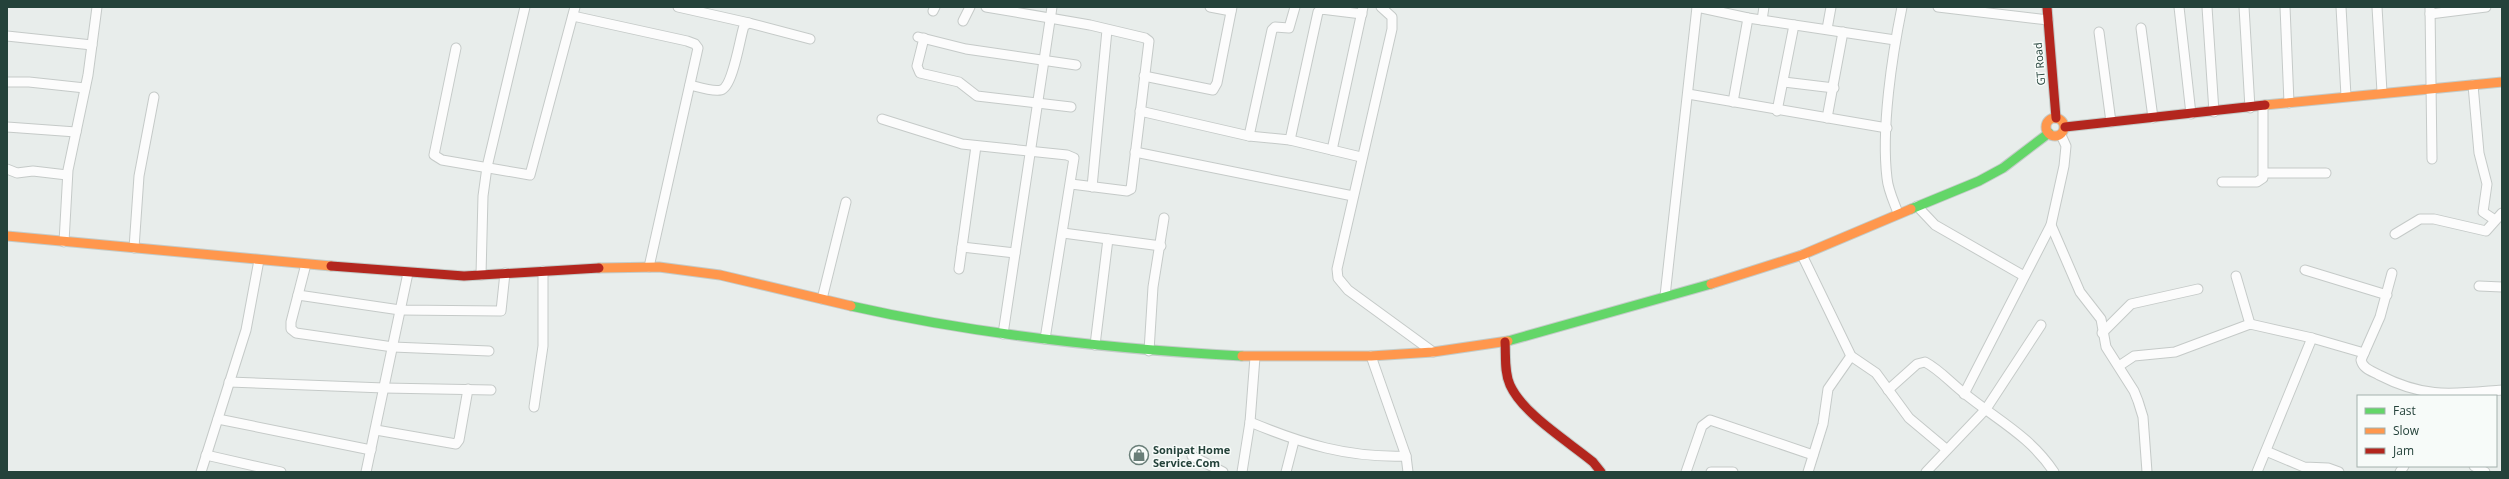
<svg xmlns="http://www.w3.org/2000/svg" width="2509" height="479" viewBox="0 0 2509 479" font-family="'Open Sans',sans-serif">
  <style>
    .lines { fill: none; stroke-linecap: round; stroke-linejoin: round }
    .street-casing { stroke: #c5cac8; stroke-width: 11 }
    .fast-casing { stroke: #c3cbc8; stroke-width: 11 }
    .slow-casing { stroke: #c3cbc8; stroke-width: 11 }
    .jam-casing { stroke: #c3cbc8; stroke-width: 11 }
    .street { stroke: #fcfcfc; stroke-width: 9 }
    .fast { stroke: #63d668; stroke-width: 9 }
    .slow { stroke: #ff974d; stroke-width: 9 }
    .jam { stroke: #b3261e; stroke-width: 9 }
    .labels { text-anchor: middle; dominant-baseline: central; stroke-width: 3; stroke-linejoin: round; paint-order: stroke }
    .street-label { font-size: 11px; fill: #24423a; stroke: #f7fbf9 }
    .poi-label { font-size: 11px; font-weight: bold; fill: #24423a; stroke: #f7fbf9; text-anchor: start }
  </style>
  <rect width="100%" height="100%" fill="#e8edeb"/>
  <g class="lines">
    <g class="street-casing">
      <g id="street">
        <path d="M678 7 749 23"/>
        <path d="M986 7 1090 25 1145 38 1149 41 1131 189 1127 191 1071 184"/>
        <path d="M1210 7 1231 11"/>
        <path d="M1381 7 1392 17V29L1337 269 1338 278 1348 290 1433 352"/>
        <path d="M1697 7 1748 18 1895 40"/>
        <path d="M1938 7 2048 20"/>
        <path d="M2179 7 2191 114"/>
        <path d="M2207 7 2214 112"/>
        <path d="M2244 7 2250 108"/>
        <path d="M2285 7 2289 103"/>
        <path d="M2341 7 2346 96"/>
        <path d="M2377 7 2382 92"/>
        <path d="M2430 7 2432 159"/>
        <path d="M933 11 935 7"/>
        <path d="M2430 14 2486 7"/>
        <path d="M573 16 687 41 695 44 698 48 649 267"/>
        <path d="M1762 20 1764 7"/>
        <path d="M963 21 970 7"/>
        <path d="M2141 28 2153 118"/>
        <path d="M1827 29 1831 7"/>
        <path d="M2099 32 2111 122"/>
        <path d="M7 36 92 45"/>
        <path d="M918 37 966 49 1076 65"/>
        <path d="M924 38 917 66 920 73 959 82 977 96 1071 107"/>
        <path d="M456 48 434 155 442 160 530 175 575 7"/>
        <path d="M1144 76 1213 90 1217 83 1232 7"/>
        <path d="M7 82H29L85 88"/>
        <path d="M1784 82 1834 88"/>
        <path d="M690 85C698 87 713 92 721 90 733 87 740 37 744 26L749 23 810 39"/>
        <path d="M2473 85 2479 153 2487 184 2483 212 2495 220"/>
        <path d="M1688 94 1887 128"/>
        <path d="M1733 102 1748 18"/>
        <path d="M1140 111 1249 136 1290 140 1361 157"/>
        <path d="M1777 111 1794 25"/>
        <path d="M1827 118 1843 32"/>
        <path d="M882 119 962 144 1067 155 1074 158 1045 339"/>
        <path d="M7 127 76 132"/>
        <path d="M1249 136 1272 30 1275 27 1289 28 1295 7"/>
        <path d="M1290 140 1318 12 1321 9 1362 14"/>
        <path d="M1332 150 1363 7"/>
        <path d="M1135 152 1353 196"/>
        <path d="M7 169 17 173 33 171 67 175"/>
        <path d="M2264 173H2326"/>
        <path d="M2222 182H2257L2263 178V106"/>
        <path d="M1092 187 1107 30"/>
        <path d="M1917 206 1935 225 2024 276"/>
        <path d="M1898 213C1894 202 1888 190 1887 178 1881 129 1892 56 1902 7"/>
        <path d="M2051 225 2080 292 2101 319 2106 347 2134 391 2138 401 2143 417 2147 472"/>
        <path d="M1063 233 1161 246"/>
        <path d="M2395 234 2420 219H2434L2486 231 2502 213"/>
        <path d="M64 242 68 170 88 75 97 7"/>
        <path d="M962 247 1015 253"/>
        <path d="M134 248 139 176 154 97"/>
        <path d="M1802 255 1851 356 1876 373 1909 418 1946 449"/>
        <path d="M306 264 291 322V329L296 333 393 347 489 351"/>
        <path d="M959 269 976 146"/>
        <path d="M2305 270 2387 295"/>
        <path d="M2392 273 2380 317 2361 360C2363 369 2372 371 2379 375 2426 399 2452 394 2502 390"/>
        <path d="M481 275 483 196 487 167 525 7"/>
        <path d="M2236 276 2250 324"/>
        <path d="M2479 286 2502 287"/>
        <path d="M298 295 400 310 501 311 505 273"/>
        <path d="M1665 296 1697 7"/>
        <path d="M822 299 846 202"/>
        <path d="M2102 333 2131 304 2198 289"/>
        <path d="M1003 334 1052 7"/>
        <path d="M1095 345 1108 239"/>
        <path d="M1149 351 1153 287 1164 218"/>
        <path d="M1371 356 1406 456 1408 472"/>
        <path d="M2119 366 2134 356 2175 352 2250 324 2312 338 2364 353"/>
        <path d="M229 382 384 388 491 390"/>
        <path d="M1888 390 1917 364 1925 362C1940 370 1951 383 1964 393 1997 420 2030 436 2054 472"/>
        <path d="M1964 394 2051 225 2064 166 2066 146 2061 135"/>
        <path d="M534 407 543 346V271"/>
        <path d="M218 419 371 450"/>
        <path d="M1250 422C1303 444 1348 458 1406 456"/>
        <path d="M376 430 456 444 459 440 468 389"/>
        <path d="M2266 451 2304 467 2328 468 2339 472"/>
        <path d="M206 455 281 472"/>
        <path d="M1192 456 1223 472"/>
        <path d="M2474 466 2485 472"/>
        <path d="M201 472 246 330 259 260"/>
        <path d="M366 472 408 273"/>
        <path d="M1242 472 1250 422 1255 357"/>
        <path d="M1286 472 1294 441"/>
        <path d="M1686 472 1702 426 1710 420 1813 455"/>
        <path d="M1711 472H1733"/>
        <path d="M1808 472 1823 424 1828 389 1851 356"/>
        <path d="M1926 472 1986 409 2041 325"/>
        <path d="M2257 472 2312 338"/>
        <path d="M2400 472 2404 466"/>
      </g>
    </g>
    <g class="fast-casing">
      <g id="fast">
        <path d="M1911 209 1979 181 2003 168 2049 133"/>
        <path d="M851 306C979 335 1111 349 1242 356"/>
        <path d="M1508 341 1711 284"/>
      </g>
    </g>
    <g class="slow-casing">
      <g id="slow">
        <path d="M2265 105 2502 82"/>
        <circle cx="2055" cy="127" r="9"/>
        <path d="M7 236 331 266"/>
        <path d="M599 268 659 267 720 275 851 306"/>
        <path d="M1711 284 1802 255 1911 209"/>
        <path d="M1242 356H1371L1433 352 1508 341"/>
      </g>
    </g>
    <g class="jam-casing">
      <g id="jam">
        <path d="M2047 7 2056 118"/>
        <path d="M2065 127 2265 105"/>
        <path d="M331 266 464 276 599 268"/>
        <path d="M1505 342C1506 356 1504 372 1510 385 1523 414 1569 442 1593 462L1601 472"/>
      </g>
    </g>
    <use href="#street" class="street"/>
    <use href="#fast" class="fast"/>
    <use href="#slow" class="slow"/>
    <use href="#jam" class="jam"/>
  </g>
  <defs>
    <g id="shop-ring" transform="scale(1)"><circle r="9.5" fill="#f7fbf9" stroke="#697e78" stroke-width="1.5"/><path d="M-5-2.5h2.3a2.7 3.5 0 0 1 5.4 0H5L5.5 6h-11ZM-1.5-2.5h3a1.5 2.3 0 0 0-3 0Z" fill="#697e78"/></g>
  </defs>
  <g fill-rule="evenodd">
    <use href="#shop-ring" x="1139" y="455"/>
  </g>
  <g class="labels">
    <g class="street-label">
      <text transform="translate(2039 64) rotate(-95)">GT Road</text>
    </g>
    <g class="poi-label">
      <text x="1153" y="449">Sonipat Home<tspan x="1153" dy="13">Service.Com</tspan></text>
    </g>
  </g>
  <rect width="2509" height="479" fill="none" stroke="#24423a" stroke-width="16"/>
  <rect x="2357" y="395" width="140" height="72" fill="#f7fbf9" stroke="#a3b1ad"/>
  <rect x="2365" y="408" width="20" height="6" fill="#63d668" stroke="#a3b1ad"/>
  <text x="2393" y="415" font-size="12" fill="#24423a">Fast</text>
  <rect x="2365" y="428" width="20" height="6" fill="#ff974d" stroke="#a3b1ad"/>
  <text x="2393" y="435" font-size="12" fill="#24423a">Slow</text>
  <rect x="2365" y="448" width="20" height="6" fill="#b3261e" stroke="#a3b1ad"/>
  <text x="2393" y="455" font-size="12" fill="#24423a">Jam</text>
</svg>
